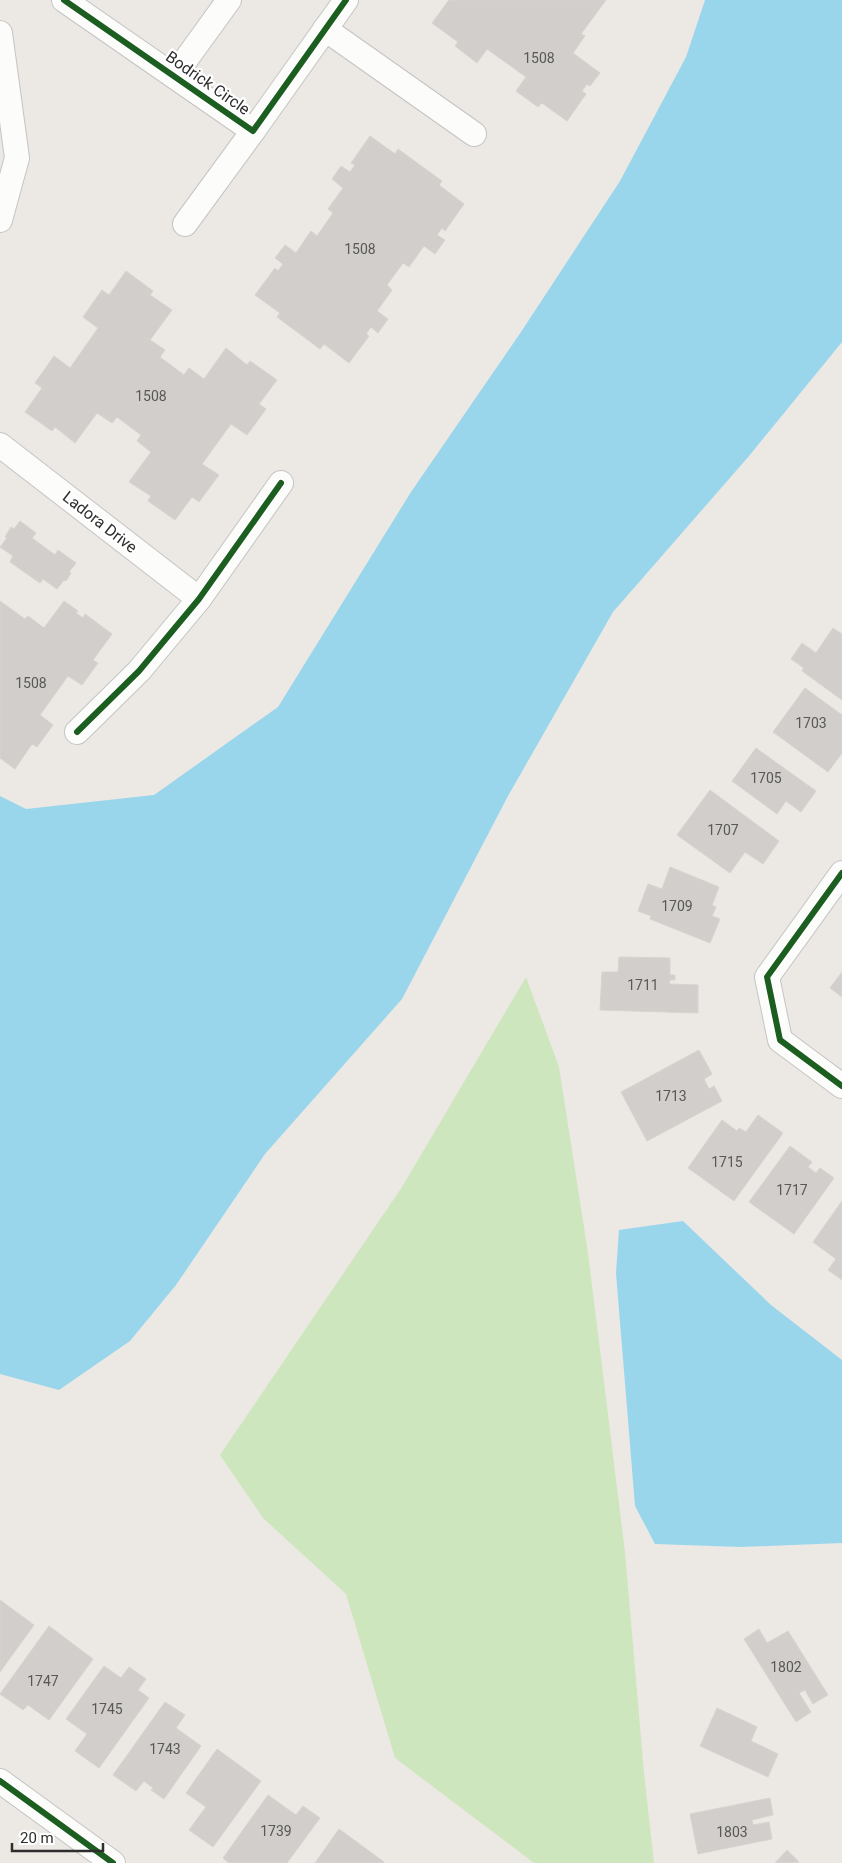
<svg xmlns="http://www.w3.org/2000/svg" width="842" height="1863" viewBox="0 0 842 1863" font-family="Roboto,sans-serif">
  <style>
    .green { fill: #cee6be }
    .water { fill: #99d6ec }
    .building { fill: #d1cecb; stroke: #d7d4d0 }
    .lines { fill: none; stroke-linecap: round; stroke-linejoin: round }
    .minor-casing { stroke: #c5c4c5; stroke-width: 26 }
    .minor { stroke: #fcfcfb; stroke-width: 24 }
    .cycleway-casing { stroke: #fff; stroke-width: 9 }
    .cycleway { stroke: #1b5e20; stroke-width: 6 }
    .labels { text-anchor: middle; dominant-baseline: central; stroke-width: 4.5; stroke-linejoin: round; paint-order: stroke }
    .number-label { font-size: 14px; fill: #585857 }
    .street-label { font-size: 16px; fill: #2e2e2e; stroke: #fff }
  </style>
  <rect width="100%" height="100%" fill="#ece8e4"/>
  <path class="green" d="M526 977 559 1067 588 1253 625 1552 644 1773 654 1863H534L395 1758 346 1594 263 1518 220 1455 402 1187Z"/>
  <g class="water">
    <path d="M705 0H842V342L749 456 613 612 508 796 402 999 265 1154 176 1285 130 1341 59 1390 0 1374V796L26 809 154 795 278 707 411 492 521 332 620 181 686 57Z"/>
    <path d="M683 1221 771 1305 842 1360V1543L741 1547 655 1544 635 1506 616 1273 619 1230Z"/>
  </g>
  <g class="building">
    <path d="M449 0H606L581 34 585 36 573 53 600 73 590 86 587 84 582 91 586 94 567 121 542 103 538 107 516 91 526 77 487 49 477 63 455 46 458 42 432 23Z"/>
    <path d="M370 136 395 154 398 149 442 181 439 185 464 204 445 231 442 228 437 235 445 240 435 254 424 246 409 267 403 263 387 285 392 290 377 311 388 319 378 333 371 327 366 334 369 336 349 363 324 344 320 349 277 317 280 313 255 295 275 268 278 271 283 264 275 258 285 245 296 253 311 231 317 236 333 213 328 209 343 188 332 179 341 166 350 172 355 165 351 163Z"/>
    <path d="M126 271 153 291 150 295 172 310 150 340 165 350 160 357 184 375 189 368 204 379 226 348 247 365 250 361 277 380 259 404 266 409 247 435 231 424 202 464 219 475 199 502 192 497 175 520 148 501 151 496 129 482 151 452 137 441 141 435 117 417 112 423 97 413 75 443 55 427 52 431 25 412 42 388 35 383 54 356 70 368 98 328 83 317 102 290 109 295Z"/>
    <path d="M20 521 36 533 32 538 55 555 58 550 76 563 69 572 71 573 66 581 64 580 57 589 43 579 40 583 10 562 13 556 0 547 7 538 5 537 11 527 14 529Z"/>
    <path d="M0 601 25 619 28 616 44 628 64 601 78 611 76 613 83 618 85 614 112 634 93 660 98 663 82 685 68 676 40 715 53 725 37 747 32 744 15 769 0 758Z"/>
    <path d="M833 628 842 634V700L802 671 804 668 791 659 802 643 816 653Z"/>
    <path d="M805 688 842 715V753L828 772 773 732Z"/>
    <path d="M756 748 816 791 801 812 786 801 777 814 732 781Z"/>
    <path d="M710 790 779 841 763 864 745 852 730 873 677 835Z"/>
    <path d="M670 867 719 887 712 905 716 907 712 916 720 919 710 943 650 919 651 916 638 911 648 884 662 889Z"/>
    <path d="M619 957 670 958V975H675V980H670L669 984 698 985V1013L600 1010 602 972H618Z"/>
    <path d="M842 972V997L830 988Z"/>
    <path d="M699 1050 712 1074 704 1079 709 1089 714 1086 722 1101 647 1141 621 1092Z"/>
    <path d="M758 1115 783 1133 734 1201 688 1168 722 1120 737 1131 739 1128 746 1132Z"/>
    <path d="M790 1146 812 1162 808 1167 816 1173 820 1168 834 1178 794 1234 749 1202Z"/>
    <path d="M842 1201V1280L828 1270 836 1259 813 1242Z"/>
    <path d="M0 1600 34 1625 0 1672Z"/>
    <path d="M49 1626 93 1659 49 1720 28 1705 23 1710 0 1694Z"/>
    <path d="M759 1629 767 1643 788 1631 828 1695 813 1704 805 1690 799 1693 811 1712 796 1722 744 1639Z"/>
    <path d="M104 1666 121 1678 129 1667 146 1679 138 1690 149 1698 99 1768 75 1751 87 1734 66 1719Z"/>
    <path d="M165 1702 185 1715 176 1728 201 1746 164 1799 151 1790 153 1788 144 1781 136 1791 113 1775Z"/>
    <path d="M717 1708 757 1727 751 1741 778 1754 768 1777 700 1746Z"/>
    <path d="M217 1749 261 1781 213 1847 189 1830 206 1807 186 1793Z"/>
    <path d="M268 1795 296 1815 303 1806 320 1818 287 1863H229L223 1858Z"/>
    <path d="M770 1798 773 1815 752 1820 753 1825 769 1822 772 1839 698 1854 690 1814Z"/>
    <path d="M339 1829 384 1862 383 1863H315Z"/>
    <path d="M787 1850 799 1862 775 1863Z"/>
  </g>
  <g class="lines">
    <g class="minor-casing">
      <g id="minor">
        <path d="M64 0 253 131 346 0"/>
        <path d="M325 29 474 134"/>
        <path d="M0 33 17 158 0 220"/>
        <path d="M174 76 229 0"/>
        <path d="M185 224 253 131"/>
        <path d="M0 445 199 599"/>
        <path d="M77 732 139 671 199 599 281 483"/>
        <path d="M842 873 767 977 780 1040 842 1086"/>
        <path d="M0 1781 113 1863"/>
      </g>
    </g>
    <use href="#minor" class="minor"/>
    <g class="cycleway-casing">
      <g id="cycleway">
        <path d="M64 0 253 131 346 0"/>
        <path d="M77 732 139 671 199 599 281 483"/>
        <path d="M842 873 767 977 780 1040 842 1086"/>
        <path d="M0 1781 113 1863"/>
      </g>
    </g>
    <use href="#cycleway" class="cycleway"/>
  </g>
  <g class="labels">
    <g class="number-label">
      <text x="539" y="58">1508</text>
      <text x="360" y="249">1508</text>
      <text x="151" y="396">1508</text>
      <text x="31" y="683">1508</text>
      <text x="811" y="723">1703</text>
      <text x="766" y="778">1705</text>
      <text x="723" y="830">1707</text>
      <text x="677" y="906">1709</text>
      <text x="643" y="985">1711</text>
      <text x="671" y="1096">1713</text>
      <text x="727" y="1162">1715</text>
      <text x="792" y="1190">1717</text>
      <text x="786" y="1667">1802</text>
      <text x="43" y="1681">1747</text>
      <text x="107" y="1709">1745</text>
      <text x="165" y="1749">1743</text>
      <text x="276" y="1831">1739</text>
      <text x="732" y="1832">1803</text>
    </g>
    <g class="street-label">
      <text transform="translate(208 83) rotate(35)">Bodrick Circle</text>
      <text transform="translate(100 522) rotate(38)">Ladora Drive</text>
    </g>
  </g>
  <path d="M12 1843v8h91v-8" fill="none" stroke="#2e2e2e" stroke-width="2.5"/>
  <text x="20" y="1843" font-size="15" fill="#2e2e2e" stroke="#ffffff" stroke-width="4" paint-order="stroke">20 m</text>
</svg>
